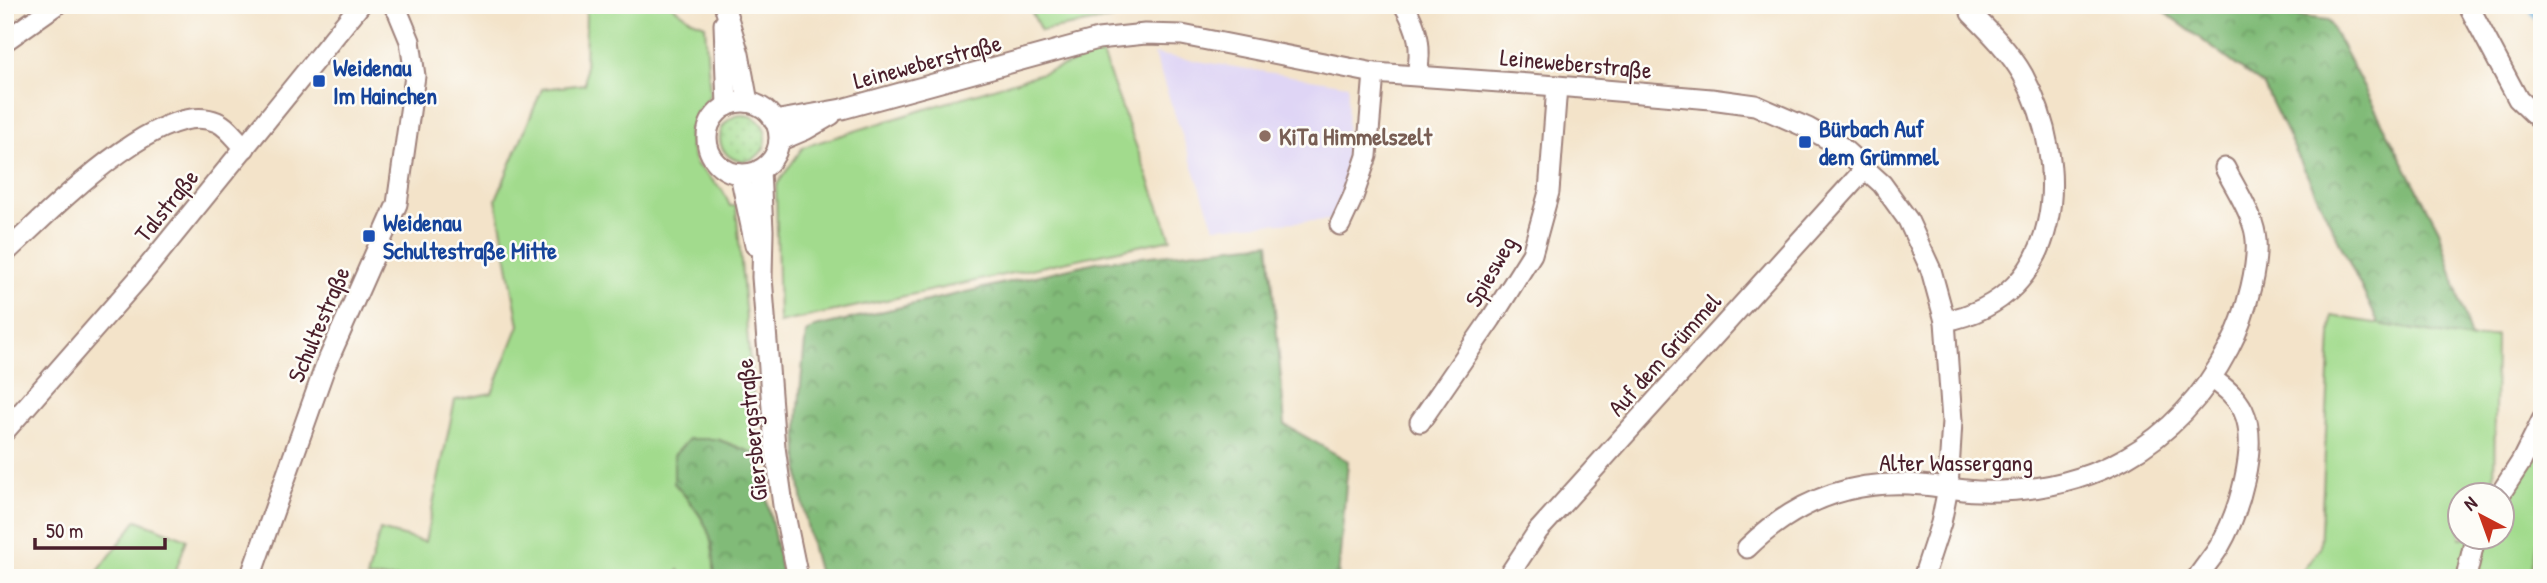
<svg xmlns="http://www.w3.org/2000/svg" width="2547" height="583" viewBox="0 0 2547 583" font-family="'Patrick Hand',sans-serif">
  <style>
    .built { fill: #dfd5f5 }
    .grass { fill: #a2db8d; stroke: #767d5c; stroke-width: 2; fill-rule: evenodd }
    .forest { fill: url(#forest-crowns); stroke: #666d52; stroke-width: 2 }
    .park { fill: url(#park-dots); stroke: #767d5c; stroke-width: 2 }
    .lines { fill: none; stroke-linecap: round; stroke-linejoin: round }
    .stream { stroke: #66afde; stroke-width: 5 }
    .minor-casing { stroke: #9e817a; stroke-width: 23 }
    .minor { stroke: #fff; stroke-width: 19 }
    .transit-dot { fill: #1a4fb4; stroke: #fdfcf7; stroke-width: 2.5 }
    .education-dot { fill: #8d6e63; stroke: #fdfcf7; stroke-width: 2.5 }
    .labels { text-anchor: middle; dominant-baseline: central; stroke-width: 5; stroke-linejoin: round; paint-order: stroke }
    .street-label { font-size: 24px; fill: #4a1f2b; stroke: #fdfcf7 }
    .transit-label { font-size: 24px; font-weight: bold; fill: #164399; stroke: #fdfcf7; text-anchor: start }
    .education-label { font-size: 24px; font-weight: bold; fill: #785e54; stroke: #fdfcf7; text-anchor: start }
  </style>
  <defs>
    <pattern id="forest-crowns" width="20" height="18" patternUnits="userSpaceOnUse" patternTransform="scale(1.75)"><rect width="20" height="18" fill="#81bb78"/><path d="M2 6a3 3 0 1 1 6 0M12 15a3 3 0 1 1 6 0" fill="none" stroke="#6c9763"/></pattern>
    <pattern id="park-dots" width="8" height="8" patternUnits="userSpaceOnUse" patternTransform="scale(1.75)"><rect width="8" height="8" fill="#a2db8d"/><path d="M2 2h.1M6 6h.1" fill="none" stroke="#8dbc7a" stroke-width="1.8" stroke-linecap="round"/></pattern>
  </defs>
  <rect width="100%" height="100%" fill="#fdfcf7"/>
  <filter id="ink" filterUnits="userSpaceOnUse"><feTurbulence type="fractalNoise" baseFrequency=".0143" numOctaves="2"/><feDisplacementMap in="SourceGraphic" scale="14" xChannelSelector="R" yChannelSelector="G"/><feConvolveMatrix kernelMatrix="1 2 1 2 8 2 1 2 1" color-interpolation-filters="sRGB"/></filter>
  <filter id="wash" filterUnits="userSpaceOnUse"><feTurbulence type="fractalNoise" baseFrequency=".00686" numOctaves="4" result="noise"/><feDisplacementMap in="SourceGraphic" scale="28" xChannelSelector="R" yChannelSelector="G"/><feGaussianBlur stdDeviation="1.57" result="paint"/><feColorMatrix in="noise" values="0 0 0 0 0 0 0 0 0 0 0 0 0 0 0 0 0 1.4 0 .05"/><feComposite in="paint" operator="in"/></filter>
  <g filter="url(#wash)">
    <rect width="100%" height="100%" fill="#f3e3c9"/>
    <path class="built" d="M1154 54 1348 85 1346 187 1330 220 1214 227Z"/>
    <g class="grass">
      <path d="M586 5H671L692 20 705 25 710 95 695 115 689 132 691 149 696 164 723 191 730 206H736L758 455 717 439H689L674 483C703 517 716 531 714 578H683L679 570 674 578H367L380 530 425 542 455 400 492 393 519 325 496 199 542 89 585 84Z"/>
      <path d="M1028 5H1154L1150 12 1041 31Z"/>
      <path d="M1101 52 1171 239 779 323 776 186 803 147 1055 69Z"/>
      <path d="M2332 316 2471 339 2496 335 2494 490 2542 431V515L2530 578H2297L2320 548ZM2460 496H2502V538H2460Z"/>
      <path d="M137 520 187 539 173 578H93Z"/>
    </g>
    <g class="forest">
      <path d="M2155 5H2274L2278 14 2328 20 2439 230 2471 339 2379 324 2264 86Z"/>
      <path d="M1269 243 1285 425 1348 461 1338 578H820C811 547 804 515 800 483 794 434 801 383 806 333L815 327 1096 262Z"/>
      <path d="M689 439H717L758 455 783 578H714C716 531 703 517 674 483V455Z"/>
    </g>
    <circle class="park" cx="743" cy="138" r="23"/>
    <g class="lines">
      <path class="stream" d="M2529 5 2540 25"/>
    </g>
  </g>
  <g filter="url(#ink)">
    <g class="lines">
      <g class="minor-casing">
        <g id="minor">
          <path d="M724 5 739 54 748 102"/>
          <path d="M1404 5C1419 31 1422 47 1417 75"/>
          <path d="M2468 5 2518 99 2542 122"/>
          <path d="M724 24 727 106"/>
          <path d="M5 41 56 5"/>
          <circle cx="743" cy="138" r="36"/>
          <path d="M774 121 842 109 1098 39 1145 34 1182 35 1374 73 1557 86 1711 99 1755 105 1808 128 1840 146 1882 184 1908 220 1931 270 1945 321 1952 421 1948 488 1941 523 1923 578"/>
          <path d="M779 141 805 130 831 115"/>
          <path d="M760 170 763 230 762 277 775 447 783 505 798 578"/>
          <path d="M740 174 755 245"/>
          <path d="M1340 225 1353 197 1367 156 1374 73"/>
          <path d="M5 253C45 217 159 96 217 122 227 126 237 140 245 148"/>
          <path d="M1945 321C2065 298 2072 165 2023 75 2010 52 1989 31 1971 13"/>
          <path d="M1420 422 1491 319 1532 254 1549 192 1557 86"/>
          <path d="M5 431 138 279 360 5"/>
          <path d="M2499 496 2521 462 2542 420"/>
          <path d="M1747 548C1792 504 1845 481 1909 484 1932 485 1955 490 1978 491 2089 494 2177 447 2229 348 2244 320 2264 256 2253 225 2247 205 2234 186 2225 168"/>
          <path d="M250 578 325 367 397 204 415 76 410 41 398 12 393 5"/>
          <path d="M1507 578 1538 531 1865 169"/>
          <path d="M2197 578C2204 567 2213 557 2219 547 2238 515 2260 445 2243 410 2236 396 2225 388 2213 379"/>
          <path d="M2466 578 2475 538"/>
        </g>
      </g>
      <use href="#minor" class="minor"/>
    </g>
  </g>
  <g class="transit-dot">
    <rect x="312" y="74" width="14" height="14" rx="3.5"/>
    <rect x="1798" y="135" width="14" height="14" rx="3.5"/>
    <rect x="362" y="229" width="14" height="14" rx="3.5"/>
  </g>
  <circle class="education-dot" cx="1265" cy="136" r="7"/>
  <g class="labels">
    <g class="street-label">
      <text transform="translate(927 61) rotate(-15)">Leineweberstraße</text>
      <text transform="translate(1576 63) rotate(5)">Leineweberstraße</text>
      <text transform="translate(166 205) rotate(-51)">Talstraße</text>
      <text transform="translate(1490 271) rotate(-60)">Spiesweg</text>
      <text transform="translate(318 324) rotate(-67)">Schultestraße</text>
      <text transform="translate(1664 354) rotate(-48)">Auf dem Grümmel</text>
      <text transform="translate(751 430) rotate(-96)">Giersbergstraße</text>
      <text x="1956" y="462">Alter Wassergang</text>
    </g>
    <g class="transit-label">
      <text x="333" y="67">Weidenau<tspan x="333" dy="28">Im Hainchen</tspan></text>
      <text x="1819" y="128">Bürbach Auf<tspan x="1819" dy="28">dem Grümmel</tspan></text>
      <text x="383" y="222">Weidenau<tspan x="383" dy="28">Schultestraße Mitte</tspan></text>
    </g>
    <g class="education-label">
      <text x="1279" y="136">KiTa Himmelszelt</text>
    </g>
  </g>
  <rect width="2547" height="583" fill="none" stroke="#fdfcf7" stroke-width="28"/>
  <g transform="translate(2481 516) rotate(319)"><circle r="33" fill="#fdfcf7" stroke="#b5a4a5" stroke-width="2"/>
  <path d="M0-5L12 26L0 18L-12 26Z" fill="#c8321e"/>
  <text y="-10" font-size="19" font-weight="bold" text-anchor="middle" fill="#4a1f2b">N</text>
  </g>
  <path d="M35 538v10h130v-10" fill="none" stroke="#4a1f2b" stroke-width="3.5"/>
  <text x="46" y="538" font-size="21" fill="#4a1f2b" stroke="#fdfcf7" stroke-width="5" paint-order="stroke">50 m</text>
</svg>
